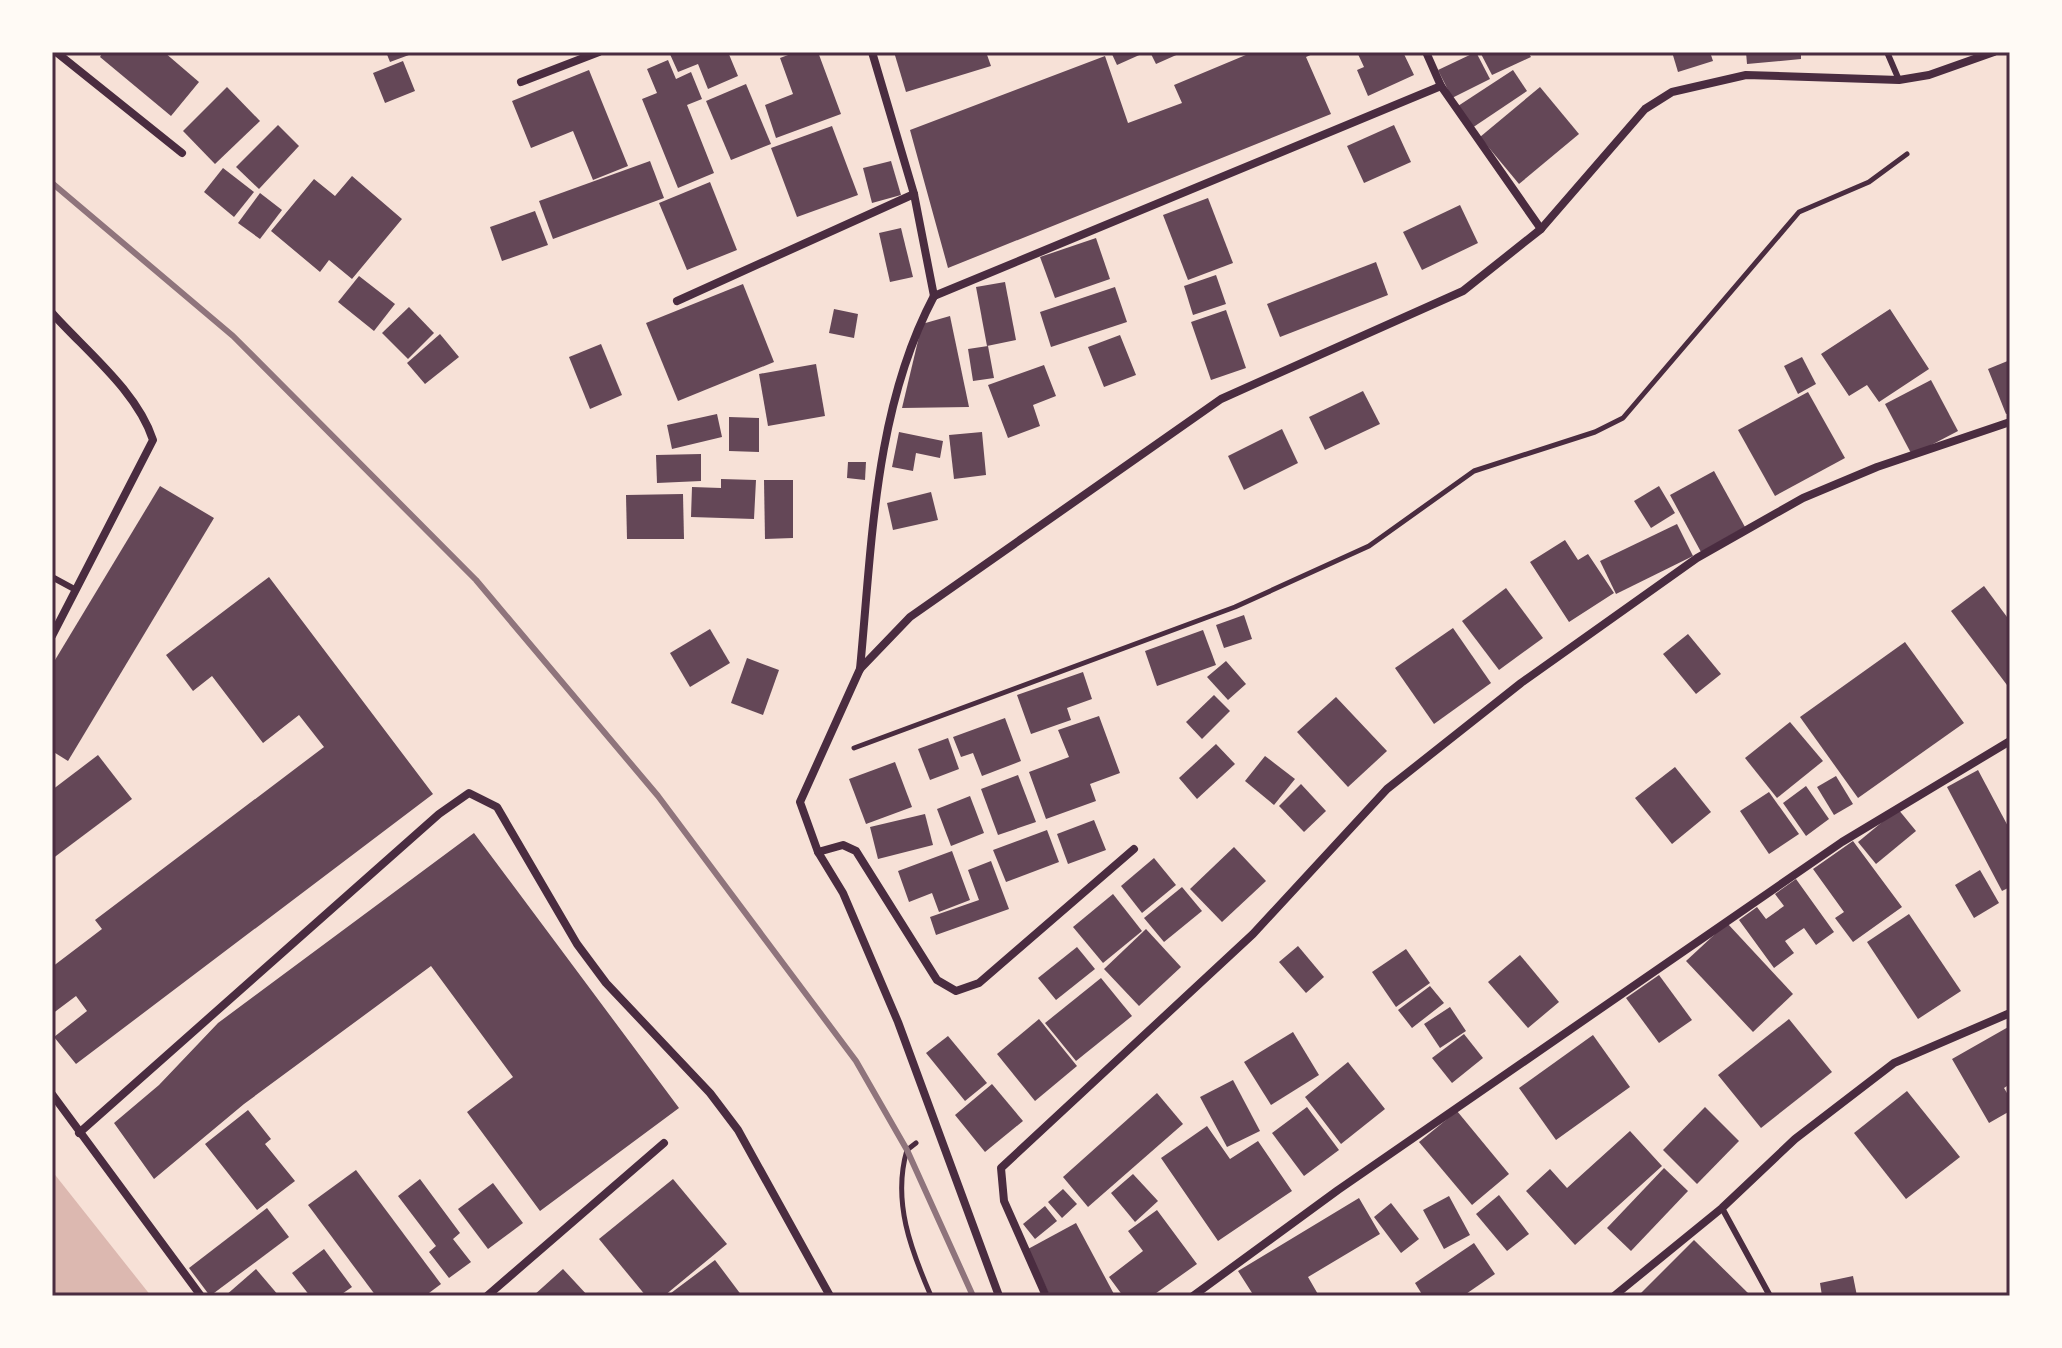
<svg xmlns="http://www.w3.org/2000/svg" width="2062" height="1348" viewBox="0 0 2062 1348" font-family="Overpass,sans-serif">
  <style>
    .water { fill: #dcb8b0 }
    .building { fill: #644757 }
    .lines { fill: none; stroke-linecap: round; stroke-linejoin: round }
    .path { stroke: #4a2c40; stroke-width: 5 }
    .service { stroke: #4a2c40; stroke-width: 6 }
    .minor { stroke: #4a2c40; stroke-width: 8 }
    .rail { stroke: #8f747c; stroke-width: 6 }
    .neatline { fill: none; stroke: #4a2c40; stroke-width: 3 }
  </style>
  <rect width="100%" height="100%" fill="#f7e1d7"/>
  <path class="water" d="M52 1171 151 1296H52Z"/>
  <g class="building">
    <path d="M103 52H164L199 82 171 116 100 57Z"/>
    <path d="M386 52H417L390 62Z"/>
    <path d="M669 52H728L738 76 708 89 698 64 678 72Z"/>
    <path d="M796 52H818L841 114 776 138 765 105 793 94 780 58Z"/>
    <path d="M894 52H986L991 66 906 92Z"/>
    <path d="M1111 52H1146L1117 65Z"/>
    <path d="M1150 52H1183L1156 64Z"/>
    <path d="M1253 52H1317L1306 57 1331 114 948 268 910 130 1105 56 1128 123 1182 103 1174 85Z"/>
    <path d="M1357 52H1403L1414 75 1368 96 1357 70 1364 67Z"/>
    <path d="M1476 52 1490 79 1452 98 1438 70Z"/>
    <path d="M1480 52H1528L1531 57 1492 75Z"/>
    <path d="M1672 52H1710L1713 61 1678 72Z"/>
    <path d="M1746 52H1801V59L1747 64Z"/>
    <path d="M668 60 676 79 691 72 702 99 687 105 714 173 678 188 642 99 657 93 647 69Z"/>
    <path d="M403 61 415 91 385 103 373 73Z"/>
    <path d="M589 70 628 166 593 180 573 131 531 148 512 101Z"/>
    <path d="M1513 70 1527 91 1472 128 1458 106Z"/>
    <path d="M746 84 771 144 731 160 706 101Z"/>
    <path d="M227 87 260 121 215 164 183 131Z"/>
    <path d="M1540 87 1579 134 1519 184 1480 137Z"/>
    <path d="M278 125 299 146 259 189 236 167Z"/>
    <path d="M1394 125 1411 162 1364 183 1347 146Z"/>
    <path d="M832 126 858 195 797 217 771 148Z"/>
    <path d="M650 161 664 198 553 239 539 201Z"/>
    <path d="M891 161 901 195 872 203 863 168Z"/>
    <path d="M223 168 254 192 234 217 204 192Z"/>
    <path d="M352 176 402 219 352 279 329 260 320 272 271 231 314 179 335 196Z"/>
    <path d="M710 182 737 250 687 270 659 203Z"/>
    <path d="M260 193 282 210 260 239 238 223Z"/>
    <path d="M1208 198 1233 263 1188 280 1163 215Z"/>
    <path d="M1460 205 1478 243 1422 270 1403 232Z"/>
    <path d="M535 211 548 245 502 261 490 227Z"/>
    <path d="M901 228 913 277 890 282 879 233Z"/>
    <path d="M1096 238 1110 279 1055 298 1040 257Z"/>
    <path d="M1376 262 1388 295 1280 337 1267 304Z"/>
    <path d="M1216 275 1226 304 1193 315 1184 286Z"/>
    <path d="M359 276 395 304 374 331 338 302Z"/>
    <path d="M1005 282 1016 340 987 346 976 287Z"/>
    <path d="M743 284 774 362 678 401 646 323Z"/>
    <path d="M1115 287 1127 322 1051 347 1040 312Z"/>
    <path d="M409 307 434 333 408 359 382 333Z"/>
    <path d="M834 309 858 314 854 338 829 333Z"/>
    <path d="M1890 309 1929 369 1879 402 1867 385 1849 396 1821 354Z"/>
    <path d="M1226 310 1246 368 1211 380 1191 322Z"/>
    <path d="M950 316 969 407 902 408 922 324Z"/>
    <path d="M440 334 459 357 425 384 407 363Z"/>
    <path d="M1120 335 1136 375 1104 387 1088 347Z"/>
    <path d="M601 344 622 395 590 409 569 357Z"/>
    <path d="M988 346 994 378 973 381 968 349Z"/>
    <path d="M1802 357 1816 384 1798 394 1784 366Z"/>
    <path d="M2010 360V413L2006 414 1988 369Z"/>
    <path d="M816 364 825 416 768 426 759 374Z"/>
    <path d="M1044 365 1056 396 1033 405 1040 426 1008 438 988 385Z"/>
    <path d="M1931 380 1958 431 1912 455 1885 404Z"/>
    <path d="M1363 391 1380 424 1325 450 1309 417Z"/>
    <path d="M1808 392 1845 458 1775 496 1738 430Z"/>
    <path d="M717 414 722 437 672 449 667 425Z"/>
    <path d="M729 417 759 418V452L729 451Z"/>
    <path d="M1282 429 1298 463 1244 490 1228 456Z"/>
    <path d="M899 432 943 441 940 458 916 453 913 471 892 467Z"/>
    <path d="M982 432 986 475 954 479 949 435Z"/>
    <path d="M701 454V481L657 483 656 455Z"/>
    <path d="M848 462H866L865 480 847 478Z"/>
    <path d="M1714 471 1745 527 1701 552 1670 495Z"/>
    <path d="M721 479 756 480 754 519 691 517 692 487 721 488Z"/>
    <path d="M764 480H793V538L765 539Z"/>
    <path d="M160 486 214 518 68 761 52 751V665Z"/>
    <path d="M1659 486 1675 513 1651 528 1634 501Z"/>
    <path d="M931 492 938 520 893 530 887 503Z"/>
    <path d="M683 494 684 539H627L626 495Z"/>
    <path d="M1677 524 1693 556 1616 594 1600 561Z"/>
    <path d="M1565 540 1578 560 1588 554 1614 593 1569 622 1530 562Z"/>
    <path d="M269 577 433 794 76 1064 54 1037 87 1011 76 996 52 1014V967L102 929 95 920 324 747 299 715 263 743 212 676 193 691 166 655Z"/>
    <path d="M1984 586 2010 621V689L1951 611Z"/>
    <path d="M1506 588 1543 638 1499 670 1462 621Z"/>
    <path d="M1244 615 1252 639 1224 648 1216 625Z"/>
    <path d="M1453 628 1491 683 1434 724 1395 668Z"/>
    <path d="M710 629 730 663 690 687 670 653Z"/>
    <path d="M1203 630 1216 665 1157 686 1145 651Z"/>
    <path d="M1688 634 1721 674 1696 694 1663 654Z"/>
    <path d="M1905 642 1964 723 1858 798 1800 717Z"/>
    <path d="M747 658 779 670 763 715 731 703Z"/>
    <path d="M1226 661 1246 684 1228 700 1207 677Z"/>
    <path d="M1083 672 1092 699 1067 708 1071 720 1031 734 1017 695Z"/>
    <path d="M1214 695 1230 711 1202 739 1186 722Z"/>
    <path d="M1336 697 1387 751 1348 787 1297 732Z"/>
    <path d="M1099 716 1120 773 1090 784 1096 801 1046 819 1029 772 1069 757 1058 730Z"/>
    <path d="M1005 718 1021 761 982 776 973 753 961 757 953 737Z"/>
    <path d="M1790 722 1823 761 1777 798 1745 758Z"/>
    <path d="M948 738 959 769 930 780 918 749Z"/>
    <path d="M1216 744 1235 764 1197 799 1179 778Z"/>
    <path d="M98 755 132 799 52 859V790Z"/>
    <path d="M1265 756 1295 779 1274 805 1245 781Z"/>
    <path d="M895 762 912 807 866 824 849 779Z"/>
    <path d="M1675 767 1711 812 1672 844 1635 798Z"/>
    <path d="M1978 770 2010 830V887L2002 891 1947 787Z"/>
    <path d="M1018 775 1036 822 998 835 981 789Z"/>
    <path d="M1836 776 1853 804 1834 815 1817 787Z"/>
    <path d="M1301 784 1326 811 1304 832 1279 806Z"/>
    <path d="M1806 786 1829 819 1806 836 1783 803Z"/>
    <path d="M1769 792 1799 834 1769 854 1740 811Z"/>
    <path d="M970 796 984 833 951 846 937 809Z"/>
    <path d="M1898 809 1916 831 1876 864 1858 842Z"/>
    <path d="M925 814 933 845 878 859 870 827Z"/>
    <path d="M1094 820 1106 850 1068 864 1057 834Z"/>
    <path d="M1047 830 1059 862 1006 882 993 850Z"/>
    <path d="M474 833 679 1108 540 1211 467 1112 513 1077 431 966 244 1104 154 1179 114 1123 159 1085 218 1023Z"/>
    <path d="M1853 841 1902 907 1853 942 1835 918 1844 912 1813 869Z"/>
    <path d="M1234 847 1266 881 1222 922 1190 889Z"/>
    <path d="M952 851 970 900 939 912 932 893 909 902 898 871Z"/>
    <path d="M1154 858 1176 885 1142 913 1121 886Z"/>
    <path d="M991 861 1009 909 936 935 930 917 979 900 968 870Z"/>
    <path d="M1980 870 1999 903 1974 918 1955 885Z"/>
    <path d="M1796 879 1834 932 1816 945 1804 928 1785 941 1794 953 1774 968 1739 920 1757 907 1766 919 1784 906 1775 894Z"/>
    <path d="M1182 887 1202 911 1164 942 1144 918Z"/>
    <path d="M1113 894 1142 931 1103 963 1073 927Z"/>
    <path d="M1909 914 1961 991 1918 1019 1867 942Z"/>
    <path d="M1727 923 1793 994 1753 1032 1686 961Z"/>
    <path d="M1146 929 1181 967 1139 1006 1104 969Z"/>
    <path d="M1298 946 1324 977 1306 993 1279 962Z"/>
    <path d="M1077 947 1095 969 1056 1000 1038 978Z"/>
    <path d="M1406 949 1430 983 1396 1007 1372 972Z"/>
    <path d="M1520 955 1559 1002 1528 1028 1488 982Z"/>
    <path d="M1659 975 1692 1020 1659 1043 1626 998Z"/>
    <path d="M1101 978 1132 1016 1076 1061 1045 1023Z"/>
    <path d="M1430 986 1444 1003 1412 1028 1398 1010Z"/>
    <path d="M1450 1007 1466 1031 1440 1048 1424 1024Z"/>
    <path d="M1039 1019 1077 1066 1035 1101 997 1054Z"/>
    <path d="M1789 1019 1832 1072 1761 1128 1718 1075Z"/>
    <path d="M2010 1026V1084L2004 1088 2010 1098V1111L1989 1123 1952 1059Z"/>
    <path d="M1293 1032 1319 1075 1271 1105 1244 1062Z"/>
    <path d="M1464 1034 1483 1058 1452 1083 1432 1058Z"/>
    <path d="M1593 1035 1630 1087 1556 1140 1519 1088Z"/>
    <path d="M948 1036 987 1083 965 1101 926 1053Z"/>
    <path d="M1348 1062 1385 1109 1341 1144 1305 1097Z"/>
    <path d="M1233 1080 1260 1131 1227 1147 1200 1097Z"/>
    <path d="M992 1084 1023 1121 985 1152 955 1115Z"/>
    <path d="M1907 1091 1960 1157 1906 1199 1854 1133Z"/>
    <path d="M1157 1093 1183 1124 1088 1207 1063 1177Z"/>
    <path d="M1307 1107 1339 1150 1304 1176 1272 1133Z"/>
    <path d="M1705 1107 1739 1141 1697 1184 1663 1150Z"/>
    <path d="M248 1110 271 1139 265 1144 295 1181 257 1210 205 1144Z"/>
    <path d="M1457 1111 1509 1174 1472 1205 1419 1142Z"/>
    <path d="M1207 1126 1230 1159 1258 1141 1292 1191 1218 1241 1161 1158Z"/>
    <path d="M1630 1131 1662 1166 1575 1245 1526 1191 1550 1169 1567 1188Z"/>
    <path d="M1664 1168 1688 1191 1631 1251 1607 1228Z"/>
    <path d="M356 1170 441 1284 425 1296H376L308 1205Z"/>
    <path d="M1133 1174 1158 1201 1135 1222 1111 1193Z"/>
    <path d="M420 1179 460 1233 453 1239 471 1262 449 1278 429 1252 436 1246 398 1196Z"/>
    <path d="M673 1179 727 1244 664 1296H646L599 1239Z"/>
    <path d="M493 1183 523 1223 488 1249 458 1209Z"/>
    <path d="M1063 1189 1077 1204 1062 1218 1048 1202Z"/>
    <path d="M1499 1195 1529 1234 1507 1251 1476 1214Z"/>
    <path d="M1449 1196 1470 1235 1444 1249 1423 1210Z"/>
    <path d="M1359 1198 1380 1234 1308 1277 1319 1296H1254L1238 1271Z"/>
    <path d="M1391 1203 1419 1239 1401 1253 1374 1217Z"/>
    <path d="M1045 1206 1057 1221 1035 1239 1023 1224Z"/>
    <path d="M267 1208 289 1237 210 1296 189 1268Z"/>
    <path d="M1157 1210 1197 1264 1152 1296H1123L1109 1277 1143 1251 1128 1231Z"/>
    <path d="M1076 1223 1115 1296H1050L1028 1249Z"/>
    <path d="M1694 1240 1749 1294 1638 1296Z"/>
    <path d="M1474 1243 1495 1274 1463 1296H1423L1415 1283Z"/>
    <path d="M324 1249 352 1287 339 1296H310L292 1273Z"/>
    <path d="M715 1260 742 1296H667Z"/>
    <path d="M256 1269 279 1296H225Z"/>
    <path d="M563 1269 588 1296H533Z"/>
    <path d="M1853 1276 1857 1296H1822L1820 1283Z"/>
  </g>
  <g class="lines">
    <g class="path">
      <path d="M854 748 1235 607 1369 546 1474 471 1595 432 1623 418 1799 212 1869 182 1907 154"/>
      <path d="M916 1143 907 1150C892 1201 911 1250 931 1296"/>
    </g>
    <g class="service">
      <path d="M1887 52 1899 80"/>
      <path d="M52 577 76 590"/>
      <path d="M1722 1208 1770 1296"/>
    </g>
    <g class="minor">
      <path d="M56 52 182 153"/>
      <path d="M872 52 914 194 934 296"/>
      <path d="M1426 52 1441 86 1541 229"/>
      <path d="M521 82 599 52"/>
      <path d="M934 296 1441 86"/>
      <path d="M677 301 914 194"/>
      <path d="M52 313C86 351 137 391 153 440L52 636"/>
      <path d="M860 669C872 545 874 409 934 296"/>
      <path d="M818 852 843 845 856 851 937 980 956 991 979 983 1134 849"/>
      <path d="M52 1094 201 1296"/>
      <path d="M79 1133 439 814 469 793 497 807 577 944 606 983 710 1093 738 1130 830 1296"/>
      <path d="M487 1296 664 1143"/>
      <path d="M999 1296 898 1022 843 893 818 852 800 802 860 669 910 617 1221 399 1463 291 1541 229 1645 109 1672 92 1746 75 1899 80 1929 75 1994 52"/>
      <path d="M1046 1296 1004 1201 1001 1168 1253 934 1387 789 1521 683 1697 558 1803 498 1877 467 2010 422"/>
      <path d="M1193 1296 1338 1190 1842 842 2010 741"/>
      <path d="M1614 1296 1722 1208 1795 1139 1894 1063 2010 1013"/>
    </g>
    <path class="rail" d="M52 183 233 336 476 580 658 796 856 1061 907 1150 973 1296"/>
  </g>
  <rect width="2062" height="1348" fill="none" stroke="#fffaf5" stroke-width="108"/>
  <rect x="54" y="54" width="1954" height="1240" class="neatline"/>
</svg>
